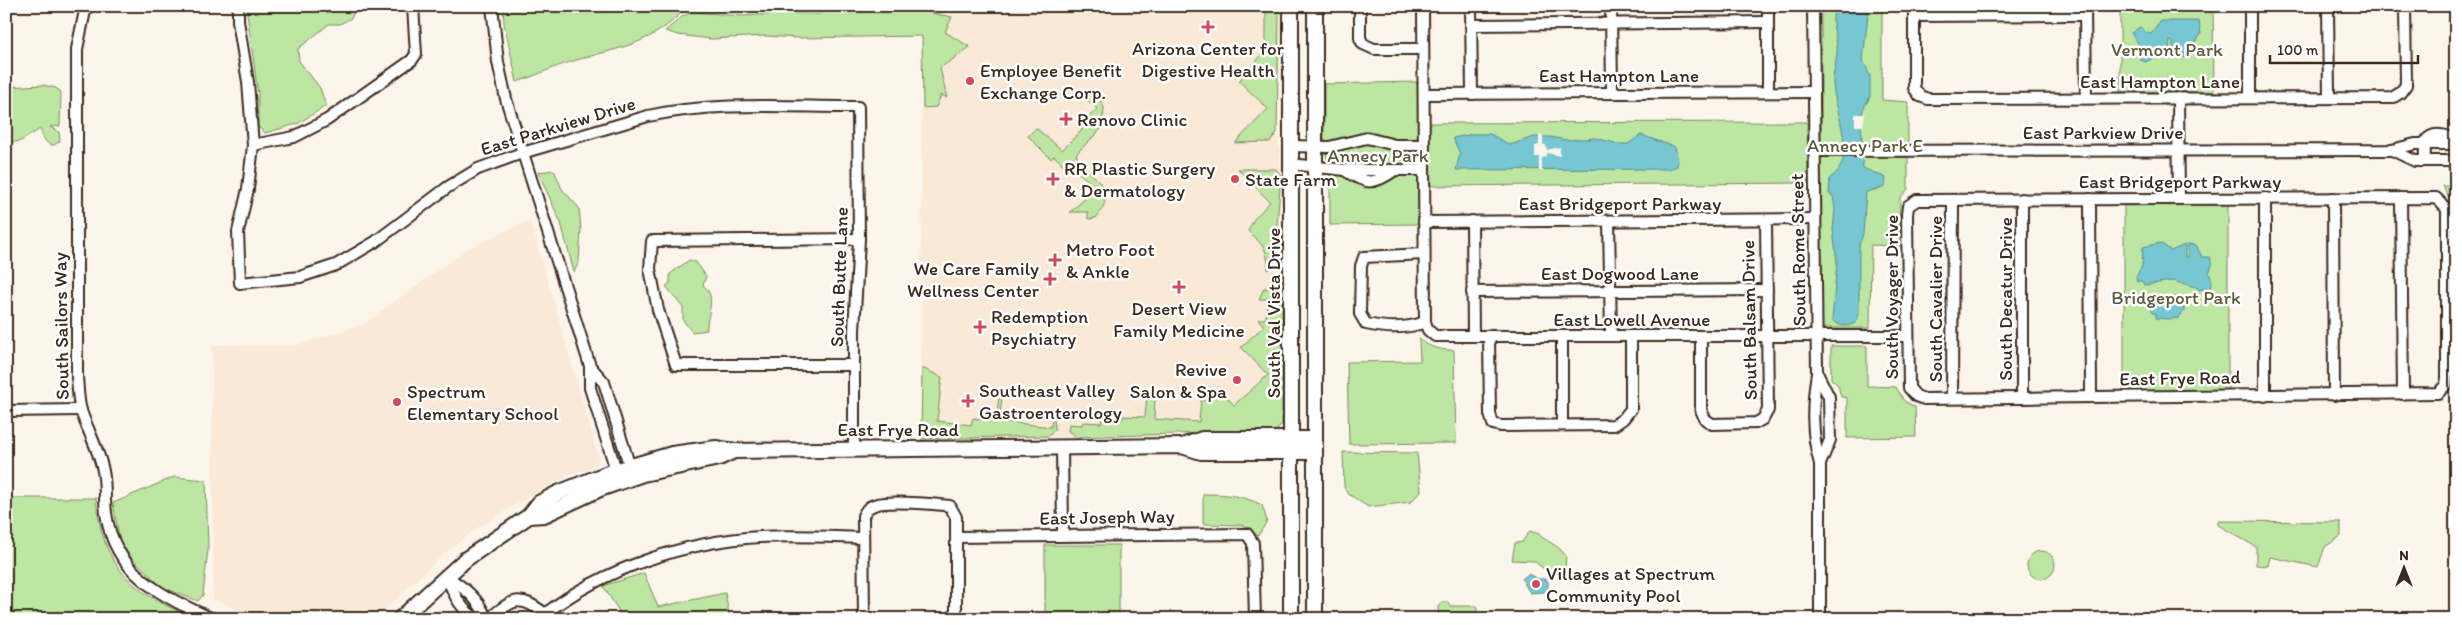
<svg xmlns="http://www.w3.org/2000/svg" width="2462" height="625" viewBox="0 0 2462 625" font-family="Itim,sans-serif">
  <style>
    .built { fill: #f9e9d6 }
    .green { fill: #bde6a2; stroke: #7c8860 }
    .water { fill: #76c7d1; stroke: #5e8889 }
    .pier { fill: #fcf5ec }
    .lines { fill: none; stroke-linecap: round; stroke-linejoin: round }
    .street-casing { stroke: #3b2a1e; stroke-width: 14 }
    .secondary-casing { stroke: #3b2a1e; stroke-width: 18 }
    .street { stroke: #fff; stroke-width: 10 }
    .secondary { stroke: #fff; stroke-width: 14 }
    .poi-dot { fill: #d1495b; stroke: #fff; stroke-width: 2 }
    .labels { text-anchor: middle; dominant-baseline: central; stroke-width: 5; stroke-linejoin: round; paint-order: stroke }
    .poi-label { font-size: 19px; fill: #3b2a1e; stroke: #fff; text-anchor: start }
    .park-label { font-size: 19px; fill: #5c593f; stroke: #fff }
    .street-label { font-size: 19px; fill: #3b2a1e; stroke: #fff }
  </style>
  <rect width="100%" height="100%" fill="#fcf5ec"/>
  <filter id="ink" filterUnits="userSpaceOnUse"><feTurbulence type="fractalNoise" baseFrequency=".02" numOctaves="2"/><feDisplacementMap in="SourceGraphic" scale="10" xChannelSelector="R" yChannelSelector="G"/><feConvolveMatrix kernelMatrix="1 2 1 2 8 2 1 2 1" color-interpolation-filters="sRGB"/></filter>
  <g filter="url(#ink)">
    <g class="built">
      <path d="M922 6H1281L1282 52 1276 97 1282 194 1277 233V265L1282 293V421L1276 431 1202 434 921 439Z"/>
      <path d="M530 220 599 459 596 467 571 474 537 492 474 530 445 553 375 619H258L213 599 212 345H298L364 324 467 249Z"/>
    </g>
    <g class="green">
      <path d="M246 6H355V11L351 18 340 24H329L298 49 299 61 320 88 326 106 297 124 265 133 258 127V94Z"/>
      <path d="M503 6H662L682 12C648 48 608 49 564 64 548 69 533 77 517 82L504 23Z"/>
      <path d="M922 6V11L952 17 945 32 970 47 940 68 947 98 941 95 936 107 923 108 922 36 798 38 765 36 711 39 678 35 665 31 683 16 693 12 744 16 788 13 819 14 835 8Z"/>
      <path d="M1266 6 1279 9 1277 133 1270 142 1235 143 1268 109 1239 81 1266 50Z"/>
      <path d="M1821 6H1882V100L1908 102V189L1900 198 1899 246 1871 245 1870 328H1821Z"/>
      <path d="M2120 6H2213L2214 92H2120Z"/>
      <path d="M1417 82 1419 123 1807 122 1808 183 1420 186V224L1330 225V182L1324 138V84Z"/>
      <path d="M43 85 56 88 61 92 60 126 50 127 59 132 60 141 54 145C45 145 43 137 40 129L21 141 6 143V87Z"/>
      <path d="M1076 89 1092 92 1100 98 1104 108 1102 128 1076 154C1082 176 1124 183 1096 218L1088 219V212H1070L1097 188 1074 169 1071 172 1054 156 1051 159 1028 136 1036 128 1062 150 1082 130 1079 127 1097 109Z"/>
      <path d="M1238 169H1276L1281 175 1274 265 1268 270C1268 248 1263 246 1248 231L1254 219 1270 202Z"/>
      <path d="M554 170 562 189 579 208 581 229 579 262 574 272 561 223 538 172Z"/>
      <path d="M2443 186H2456V211Z"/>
      <path d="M2228 202V391L2124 392V203Z"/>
      <path d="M689 260 696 262 706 276 703 285C718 297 706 315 707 330L692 332 683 320V308L666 286 670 283V274Z"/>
      <path d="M1264 288H1275L1282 293V424L1276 431 1077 437 1068 431 1069 424 1082 425 1083 422 1101 423 1102 418 1122 420 1123 416 1145 417 1147 395 1155 396 1154 419 1199 422 1201 400H1206L1217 390 1220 393 1222 392 1234 405 1268 375 1241 347 1264 326 1258 319H1266L1267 299H1259Z"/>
      <path d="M1419 339C1431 348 1439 350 1454 350L1456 443 1349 444 1347 362 1420 361Z"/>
      <path d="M1831 346H1867V386L1896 387 1904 401 1915 407 1916 437 1847 438V398L1841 397 1838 385 1831 379Z"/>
      <path d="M922 368 942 377 937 421 971 425 973 418 996 421 1000 389 1003 390 999 421 1051 427 1053 409 1055 429 1049 436 921 439Z"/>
      <path d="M1343 452 1417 453 1421 491 1411 502 1368 507 1347 493 1344 487Z"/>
      <path d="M174 477 206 480 208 549 203 595 198 601 162 587 131 557 120 542 113 503Z"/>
      <path d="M1203 494C1225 494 1242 495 1262 505L1267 521 1258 536 1242 525 1203 524Z"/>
      <path d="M6 498H96C102 569 133 593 196 619H6Z"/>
      <path d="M2218 521 2341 522V536L2325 547 2318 567 2270 557 2268 566 2256 565V547L2218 525Z"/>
      <path d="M1530 531 1539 534C1544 541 1557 543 1566 556L1565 568 1558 576 1544 569 1534 561 1512 560 1515 543 1522 542Z"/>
      <rect x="1045" y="545" width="74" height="73"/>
      <circle cx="2041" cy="565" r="14"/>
      <path d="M644 573 658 607 725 593 730 619H624L603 586Z"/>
      <path d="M1442 602H1448L1450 606H1477V619H1439L1438 607Z"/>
    </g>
    <g class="water">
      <path d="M1836 6H1869L1863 60 1870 76V97L1863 109 1861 122 1863 168 1886 178 1885 187 1866 192 1863 234 1859 246V314L1856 323C1846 327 1840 327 1832 320L1837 262 1833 230 1835 209 1833 196 1829 194 1830 178C1859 160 1835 112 1833 85 1832 72 1838 59 1837 47 1836 33 1829 20 1836 6Z"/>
      <path d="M2161 21H2199L2201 34 2187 57 2173 58V42L2170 41 2169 55 2162 53 2146 62 2140 60V46L2131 33 2140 27 2147 33 2151 34Z"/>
      <path d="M1473 134H1490L1510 145 1534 137H1550L1567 140 1596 138 1618 144H1628L1641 135 1675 147 1678 161 1677 166 1669 169 1456 170 1460 154 1453 138Z"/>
      <path d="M2160 243 2171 251 2185 245V258L2188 257V244L2196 245 2202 257H2210L2212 265 2209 273 2212 281 2210 288 2199 290 2196 287 2173 281 2144 285 2142 281H2137L2136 277 2142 266 2143 247Z"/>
      <path d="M2168 296 2184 299V312L2180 314 2179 318 2170 319 2156 318V314L2151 312V299Z"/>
      <path d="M1528 574 1538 579H1546L1548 582V588L1544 592 1530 593 1522 579Z"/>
    </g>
    <g class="pier">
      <path d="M1855 114H1865L1863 126H1855Z"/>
      <path d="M1539 135 1543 136V145H1546L1547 150 1560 147V156L1547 153 1546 157 1542 158V171H1539V157H1535V146L1539 145Z"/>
    </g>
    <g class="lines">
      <g class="street-casing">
        <g id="street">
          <path d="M86 6 77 49V377C78 388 78 400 81 411 88 431 99 450 103 471 106 485 104 499 106 513 114 574 163 597 213 619"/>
          <path d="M238 6V21L248 82 253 145 248 189 238 232 240 283 300 277 336 265 375 242 448 187 478 169 522 153 648 116C716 101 789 107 858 107L859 239 854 331V448"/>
          <path d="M492 6 498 62 506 99 590 366V388L618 476"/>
          <path d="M1360 6V38L1363 44 1374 49H1423"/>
          <path d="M1423 6 1425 322 1428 330 1435 336H1908"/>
          <path d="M1471 6 1472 94"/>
          <path d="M1611 6 1612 93"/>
          <path d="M1768 6V92"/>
          <path d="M1813 6 1817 373C1812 404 1811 433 1820 464V619"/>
          <path d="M1914 6V88L1920 96 1928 99 2392 98 2400 93 2406 85 2405 6"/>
          <path d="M2085 6 2086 98"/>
          <path d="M2250 6V98"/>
          <path d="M2328 6 2329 98"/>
          <path d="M1914 16 2085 15"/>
          <path d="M1471 25 1768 22"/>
          <path d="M1424 94 1814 92"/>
          <path d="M2178 98 2179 199"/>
          <path d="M253 145 294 137 327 120 412 60 416 54 413 6"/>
          <path d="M1291 146 1329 147 1367 138 1395 145H1424"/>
          <path d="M2392 150 2415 161H2456"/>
          <path d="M1814 151 2392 150 2415 144H2456"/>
          <path d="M2425 161C2425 156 2424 146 2426 141 2432 131 2448 135 2456 140"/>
          <path d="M1291 164 1345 170H1424"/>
          <path d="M1346 171C1367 185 1374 185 1395 170"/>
          <path d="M2265 198V396"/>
          <path d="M2333 198 2334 395"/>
          <path d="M2401 198 2403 394"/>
          <path d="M2436 198 2447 209V377L2446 385 2438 393 1924 399 1916 396 1909 388 1907 215 1908 206 1917 200Z"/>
          <path d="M2022 199V398"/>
          <path d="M2090 199 2091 397"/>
          <path d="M1472 221 1473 336"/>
          <path d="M1609 221 1611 336"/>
          <path d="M1424 222 1815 219"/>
          <path d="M1424 254 1364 257 1361 266 1360 314 1366 324C1385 328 1407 329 1425 322"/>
          <path d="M1472 292 1767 290"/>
          <path d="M1489 336 1490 414 1493 424 1501 426 1614 425 1623 419 1631 409V336"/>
          <path d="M1701 336V410L1705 419 1712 424 1756 423 1763 419 1768 410 1766 220"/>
          <path d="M854 365H676L658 310 650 269 652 241 859 239"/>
          <path d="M590 366 604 382 631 471"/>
          <path d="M1817 373 1829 397 1830 440 1820 464"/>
          <path d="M1952 398 1953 200"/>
          <path d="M6 411 81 410"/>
          <path d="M1562 425V336"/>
          <path d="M1062 447 1063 534"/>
          <path d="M956 537 1247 534 1253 543 1255 619"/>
          <path d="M447 577C463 587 480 599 486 619"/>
          <path d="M447 577C453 592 461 613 479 619"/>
          <path d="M489 619C512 599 520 594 545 614 602 569 687 541 760 537 794 535 829 537 863 538"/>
          <path d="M864 619 863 516C866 510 868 507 874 505 887 500 936 504 950 506L956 517V619"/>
        </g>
      </g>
      <g class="secondary-casing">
        <g id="secondary">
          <path d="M1291 6V619"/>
          <path d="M1182 446 1202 439H1315"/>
          <path d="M529 516 544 515 600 489 643 474 719 458 734 451"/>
          <path d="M400 619 466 559 529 516 539 503 558 493 608 473 672 454 716 448 734 451 1182 446 1201 452H1315"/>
          <path d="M1315 619V6"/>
        </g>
      </g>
      <use href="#street" class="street"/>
      <use href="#secondary" class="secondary"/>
    </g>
  </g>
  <g class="poi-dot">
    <path d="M1205.5 19.5h5v5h5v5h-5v5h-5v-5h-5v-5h5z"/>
    <circle cx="970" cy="81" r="5"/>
    <path d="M1063.5 111.5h5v5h5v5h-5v5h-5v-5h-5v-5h5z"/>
    <path d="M1050.5 171.5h5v5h5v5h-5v5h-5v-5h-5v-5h5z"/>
    <circle cx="1235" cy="179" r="5"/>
    <path d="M1052.5 252.5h5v5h5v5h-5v5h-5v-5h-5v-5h5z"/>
    <path d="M1047.5 271.5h5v5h5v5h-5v5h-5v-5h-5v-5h5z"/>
    <path d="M1176.5 279.5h5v5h5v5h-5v5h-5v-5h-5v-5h5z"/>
    <path d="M977.5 319.5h5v5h5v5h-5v5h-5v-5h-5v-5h5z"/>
    <circle cx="1237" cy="380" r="5"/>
    <path d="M965.5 393.5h5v5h5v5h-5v5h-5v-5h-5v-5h5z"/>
    <circle cx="397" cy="402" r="5"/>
    <circle cx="1536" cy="584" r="5"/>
  </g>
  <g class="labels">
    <g class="poi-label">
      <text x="1208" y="48" text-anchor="middle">Arizona Center for<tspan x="1208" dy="22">Digestive Health</tspan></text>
      <text x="980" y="70">Employee Benefit<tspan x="980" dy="22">Exchange Corp.</tspan></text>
      <text x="1077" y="119">Renovo Clinic</text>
      <text x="1064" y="168">RR Plastic Surgery<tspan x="1064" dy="22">&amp; Dermatology</tspan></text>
      <text x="1245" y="179">State Farm</text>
      <text x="1066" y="249">Metro Foot<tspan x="1066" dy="22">&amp; Ankle</tspan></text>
      <text x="1039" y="268" text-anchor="end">We Care Family<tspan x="1039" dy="22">Wellness Center</tspan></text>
      <text x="1179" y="308" text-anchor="middle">Desert View<tspan x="1179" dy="22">Family Medicine</tspan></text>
      <text x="991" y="316">Redemption<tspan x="991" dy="22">Psychiatry</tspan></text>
      <text x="1227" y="369" text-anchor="end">Revive<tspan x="1227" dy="22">Salon &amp; Spa</tspan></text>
      <text x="979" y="390">Southeast Valley<tspan x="979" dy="22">Gastroenterology</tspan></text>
      <text x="407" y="391">Spectrum<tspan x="407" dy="22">Elementary School</tspan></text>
      <text x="1546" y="573">Villages at Spectrum<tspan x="1546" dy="22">Community Pool</tspan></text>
    </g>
    <g class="park-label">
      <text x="2167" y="49">Vermont Park</text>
      <text x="1865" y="145">Annecy Park E</text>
      <text x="1378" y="155">Annecy Park</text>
      <text x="2176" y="297">Bridgeport Park</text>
    </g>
    <g class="street-label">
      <text x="1619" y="75">East Hampton Lane</text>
      <text x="2160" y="81">East Hampton Lane</text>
      <text transform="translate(558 126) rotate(-17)">East Parkview Drive</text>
      <text x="2103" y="132">East Parkview Drive</text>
      <text x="2180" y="181">East Bridgeport Parkway</text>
      <text x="1620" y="203">East Bridgeport Parkway</text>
      <text transform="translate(1798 250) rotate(-91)">South Rome Street</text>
      <text x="1620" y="273">East Dogwood Lane</text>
      <text transform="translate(839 277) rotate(-88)">South Butte Lane</text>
      <text transform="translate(1891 297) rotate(-90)">South Voyager Drive</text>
      <text transform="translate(1935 299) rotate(-90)">South Cavalier Drive</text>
      <text transform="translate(2005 299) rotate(-90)">South Decatur Drive</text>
      <text transform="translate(1273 313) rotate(-90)">South Val Vista Drive</text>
      <text x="1632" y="319">East Lowell Avenue</text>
      <text transform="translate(1749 320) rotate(-91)">South Balsam Drive</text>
      <text transform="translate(61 326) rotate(-91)">South Sailors Way</text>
      <text transform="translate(2180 378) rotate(-1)">East Frye Road</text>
      <text x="898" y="429">East Frye Road</text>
      <text transform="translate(1107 517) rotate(-1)">East Joseph Way</text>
    </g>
  </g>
  <rect width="2462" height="625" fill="none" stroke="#fff" stroke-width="25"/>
  <rect x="12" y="12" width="2437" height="600" fill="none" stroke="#3b2a1e" stroke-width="2" filter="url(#ink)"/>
  <g transform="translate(2404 568)" stroke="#ffffff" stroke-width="4" paint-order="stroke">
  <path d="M0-4L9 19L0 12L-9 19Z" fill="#3b2a1e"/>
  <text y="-8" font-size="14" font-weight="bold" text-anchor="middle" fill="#3b2a1e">N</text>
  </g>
  <path d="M2270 55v8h148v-8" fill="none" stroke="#3b2a1e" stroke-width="2.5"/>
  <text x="2277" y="55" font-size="15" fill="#3b2a1e" stroke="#ffffff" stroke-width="4" paint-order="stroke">100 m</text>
</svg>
